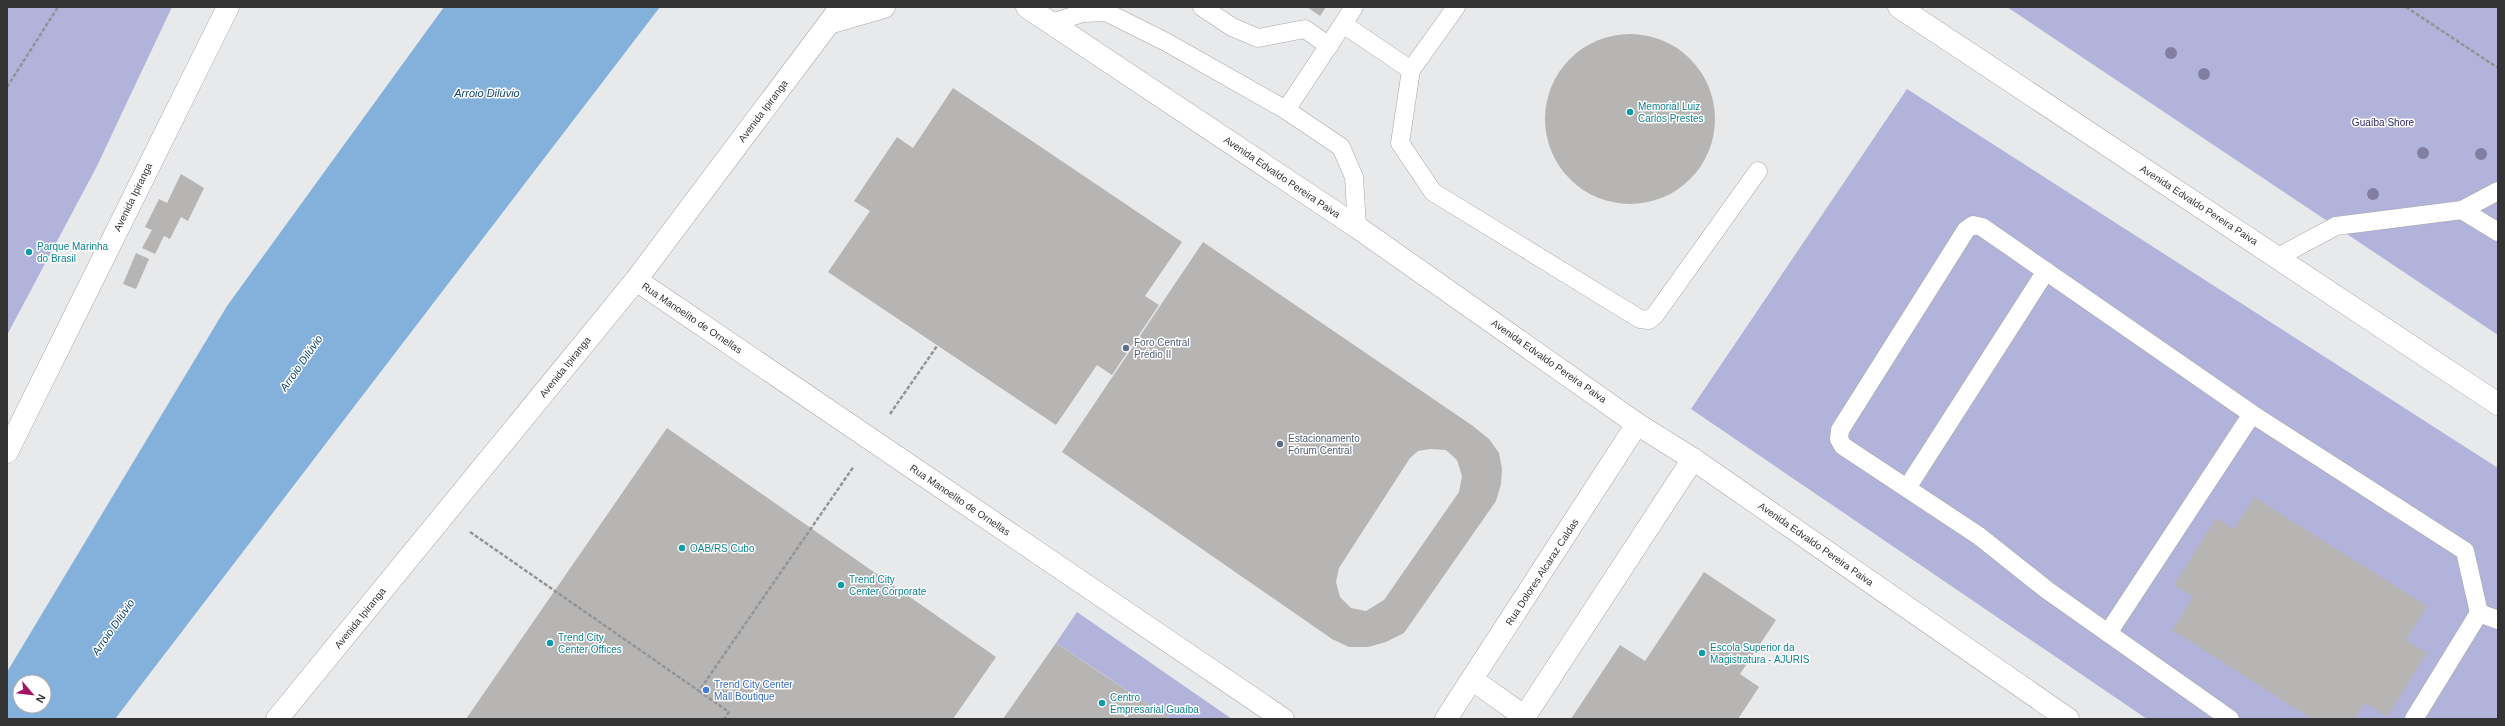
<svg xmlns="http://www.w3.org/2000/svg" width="2505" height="726" viewBox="0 0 2505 726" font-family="Arial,sans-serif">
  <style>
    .green { fill: #b2b3db }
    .water { fill: #83b1db; fill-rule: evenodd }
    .building { fill: #b7b5b4; fill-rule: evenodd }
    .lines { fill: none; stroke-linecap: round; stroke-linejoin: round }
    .service-casing { stroke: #a5a5a7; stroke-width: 19 }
    .minor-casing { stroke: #a5a5a7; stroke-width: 23 }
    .tertiary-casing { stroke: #a5a5a7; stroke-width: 23 }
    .secondary-casing { stroke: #a5a5a7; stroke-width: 23 }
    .path { stroke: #939496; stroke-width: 2.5; stroke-dasharray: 4 2; stroke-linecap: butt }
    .service { stroke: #fff; stroke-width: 18 }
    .minor { stroke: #fff; stroke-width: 22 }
    .tertiary { stroke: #fff; stroke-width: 22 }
    .secondary { stroke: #fff; stroke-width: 22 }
    .tree { fill: #827ea2 }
    .culture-dot { fill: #0f9aa8; stroke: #fff; stroke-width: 1.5 }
    .service-dot { fill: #5c6f8a; stroke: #fff; stroke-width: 1.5 }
    .shop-dot { fill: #3f7fe0; stroke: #fff; stroke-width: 1.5 }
    .labels { text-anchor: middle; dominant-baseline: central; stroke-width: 3; stroke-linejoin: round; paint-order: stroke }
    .culture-label { font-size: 10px; fill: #0d838f; stroke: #fff; text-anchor: start }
    .street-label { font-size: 10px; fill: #333334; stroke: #fff }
    .park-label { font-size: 10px; fill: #2f2667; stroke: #fff }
    .service-label { font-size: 10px; fill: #4e5e75; stroke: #fff; text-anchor: start }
    .shop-label { font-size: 10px; fill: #366cbe; stroke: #fff; text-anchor: start }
    .water-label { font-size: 11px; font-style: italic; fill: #11456d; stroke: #fff }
  </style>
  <rect width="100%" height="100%" fill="#e8e9eb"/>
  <g class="green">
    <path d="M7 7H172L96 168 7 335Z"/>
    <path d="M2007 7H2498V335Z"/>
    <path d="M1907 89 2498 468V719H2147L1691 409Z"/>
    <path d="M1077 612 1232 719H1170L1056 643Z"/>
  </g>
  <path class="water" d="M444 7H660L115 719H7V672L227 306ZM20 682H44V706H20Z"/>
  <g class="building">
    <path d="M1307 7H1326L1320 16Z"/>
    <circle cx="1630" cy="119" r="85"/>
    <path d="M953 88 1182 242 1145 296 1159 305 1112 375 1097 365 1056 425 828 272 870 211 854 201 897 137 913 148Z"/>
    <path d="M181 174 204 188 188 221 181 217 170 239 164 236 155 254 142 248 152 230 145 227 159 199 167 203Z"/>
    <path d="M1203 242 1473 426 1489 439 1499 453 1502 469 1501 484 1496 501 1404 633 1386 642 1368 647H1349L1332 639 1062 452ZM1430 449 1446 450 1457 460 1462 476 1459 492 1384 600 1366 611 1351 608 1340 597 1336 582 1339 568 1410 458 1418 451Z"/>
    <path d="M136 253 149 259 136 289 123 284Z"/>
    <path d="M667 428 996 657 953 719H466Z"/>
    <path d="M2254 497 2427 606 2406 640 2427 653 2387 717 2365 703 2355 719H2312L2172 630 2193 597 2174 585 2216 518 2234 529Z"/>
    <path d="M1704 572 1776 620 1740 674 1759 687 1738 719H1571L1620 645 1645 661Z"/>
    <path d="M1056 643 1093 668 1170 719H1003Z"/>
  </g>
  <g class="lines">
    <g class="service-casing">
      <g id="service">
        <path d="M1202 7 1232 27 1258 38 1305 29 1329 46"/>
        <path d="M1456 7 1411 70 1400 143 1433 192 1640 319 1649 320 1655 315 1758 171"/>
        <path d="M1051 23 1083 13 1106 12 1166 42 1286 110 1341 147 1354 177 1357 227"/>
        <path d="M1343 24 1354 7"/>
        <path d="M1286 110 1343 24 1411 70"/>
        <path d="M2498 191 2462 210 2498 232"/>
        <path d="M2278 257 2336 226 2462 210"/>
        <path d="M1907 488 2046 271"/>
        <path d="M2479 613 2498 620"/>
        <path d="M2108 633 2252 414"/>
        <path d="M2230 719 2047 590 1979 536 1843 446 1839 439 1840 430 1966 230 1973 225 1982 227 2252 414 2465 551 2479 613 2414 719"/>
      </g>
    </g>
    <g class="minor-casing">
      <path id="minor" d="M636 280 1283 719"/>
    </g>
    <g class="tertiary-casing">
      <g id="tertiary">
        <path d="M1473 680 1525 717"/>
        <path d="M1446 719 1637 424"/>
        <path d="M1523 719 1693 459"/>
      </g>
    </g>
    <g class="secondary-casing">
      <g id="secondary">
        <path d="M1027 7 1357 227 1637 424 1693 459 2068 719"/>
        <path d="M1899 7 2498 404"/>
        <path d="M829 23 884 7"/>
        <path d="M7 452 228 7"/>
        <path d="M277 719 636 280 841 7"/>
      </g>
    </g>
    <g class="path">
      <path d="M2406 7 2498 68"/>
      <path d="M7 87 58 7"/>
      <path d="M890 414 937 346"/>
      <path d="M470 532 699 691 854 466"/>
      <path d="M699 691 729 712 724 719"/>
    </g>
    <use href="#service" class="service"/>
    <use href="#minor" class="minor"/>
    <use href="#tertiary" class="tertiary"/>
    <use href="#secondary" class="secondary"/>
  </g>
  <g class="tree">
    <circle cx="2171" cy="53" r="6"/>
    <circle cx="2204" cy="74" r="6"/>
    <circle cx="2423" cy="153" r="6"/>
    <circle cx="2481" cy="154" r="6"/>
    <circle cx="2373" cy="194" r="6"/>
  </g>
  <g class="culture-dot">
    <circle cx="1630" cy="112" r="4"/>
    <circle cx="29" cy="252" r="4"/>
    <circle cx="682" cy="548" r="4"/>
    <circle cx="841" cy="585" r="4"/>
    <circle cx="550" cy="643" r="4"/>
    <circle cx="1702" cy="653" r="4"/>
    <circle cx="1102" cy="703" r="4"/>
  </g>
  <g class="service-dot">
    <circle cx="1126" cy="348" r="4"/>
    <circle cx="1280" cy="444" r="4"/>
  </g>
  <circle class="shop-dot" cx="706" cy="690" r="4"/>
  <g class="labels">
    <g class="culture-label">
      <text x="1638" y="106">Memorial Luiz<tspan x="1638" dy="12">Carlos Prestes</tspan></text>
      <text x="37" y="246">Parque Marinha<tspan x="37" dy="12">do Brasil</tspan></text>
      <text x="690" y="548">OAB/RS Cubo</text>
      <text x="849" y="579">Trend City<tspan x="849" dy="12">Center Corporate</tspan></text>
      <text x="558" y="637">Trend City<tspan x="558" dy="12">Center Offices</tspan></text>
      <text x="1710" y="647">Escola Superior da<tspan x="1710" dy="12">Magistratura - AJURIS</tspan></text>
      <text x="1110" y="697">Centro<tspan x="1110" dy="12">Empresarial Guaíba</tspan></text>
    </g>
    <g class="street-label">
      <text transform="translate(763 111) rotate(-53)">Avenida Ipiranga</text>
      <text transform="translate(1282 177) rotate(34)">Avenida Edvaldo Pereira Paiva</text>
      <text transform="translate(133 197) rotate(-64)">Avenida Ipiranga</text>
      <text transform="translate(2199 205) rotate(33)">Avenida Edvaldo Pereira Paiva</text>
      <text transform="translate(692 318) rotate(34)">Rua Manoelito de Ornellas</text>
      <text transform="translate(1549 361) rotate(35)">Avenida Edvaldo Pereira Paiva</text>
      <text transform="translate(565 367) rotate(-51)">Avenida Ipiranga</text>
      <text transform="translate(960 500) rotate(34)">Rua Manoelito de Ornellas</text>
      <text transform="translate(1816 544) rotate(35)">Avenida Edvaldo Pereira Paiva</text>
      <text transform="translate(1542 572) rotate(-57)">Rua Dolores Alcaraz Caldas</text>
      <text transform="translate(360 618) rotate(-51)">Avenida Ipiranga</text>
    </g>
    <g class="park-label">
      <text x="2383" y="122">Guaíba Shore</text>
    </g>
    <g class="service-label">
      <text x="1134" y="342">Foro Central<tspan x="1134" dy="12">Prédio II</tspan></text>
      <text x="1288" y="438">Estacionamento<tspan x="1288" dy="12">Fórum Central</tspan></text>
    </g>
    <g class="shop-label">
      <text x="714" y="684">Trend City Center<tspan x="714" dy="12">Mall Boutique</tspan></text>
    </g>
    <g class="water-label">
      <text x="487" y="93">Arroio Dilúvio</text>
      <text transform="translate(301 363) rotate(-55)">Arroio Dilúvio</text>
      <text transform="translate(113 627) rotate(-55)">Arroio Dilúvio</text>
    </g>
  </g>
  <rect width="2505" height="726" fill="none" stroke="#333334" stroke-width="16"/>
  <g transform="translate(32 694) rotate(118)"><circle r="19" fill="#ffffff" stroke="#adadae"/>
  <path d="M0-3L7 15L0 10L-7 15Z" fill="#a01663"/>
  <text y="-6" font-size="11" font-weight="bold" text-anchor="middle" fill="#333334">N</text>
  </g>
</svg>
